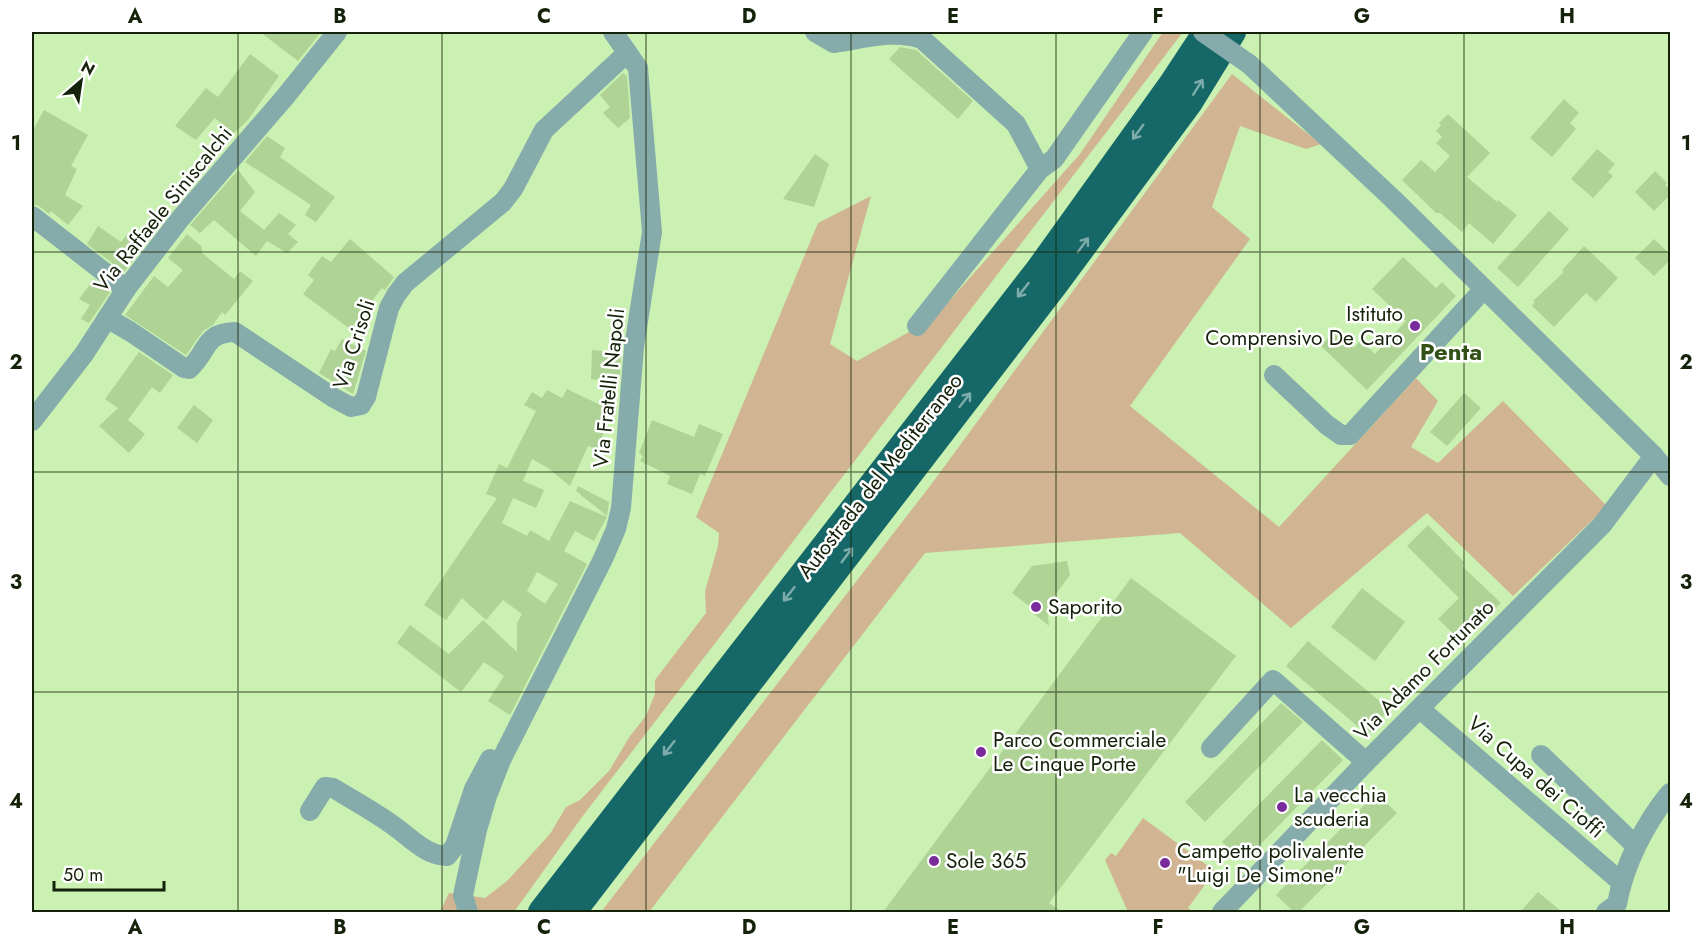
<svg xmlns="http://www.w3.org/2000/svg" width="1702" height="944" viewBox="0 0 1702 944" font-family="Jost,sans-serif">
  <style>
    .green { fill: #d1b592 }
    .building { fill: #aed395; fill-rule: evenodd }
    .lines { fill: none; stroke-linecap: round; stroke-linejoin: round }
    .minor { stroke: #85acab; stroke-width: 20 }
    .highway { stroke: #156867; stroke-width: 28 }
    .minor-bridge { stroke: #85acab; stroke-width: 20 }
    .oneway { stroke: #7eacab }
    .grid { fill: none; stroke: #15220a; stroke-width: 1.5; stroke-opacity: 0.55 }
    .poi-dot { fill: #792a9b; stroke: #fff; stroke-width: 2 }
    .labels { text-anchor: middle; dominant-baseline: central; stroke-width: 5; stroke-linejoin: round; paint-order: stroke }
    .street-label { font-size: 21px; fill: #15220a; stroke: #fff }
    .poi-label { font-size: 21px; fill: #15220a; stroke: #fff; text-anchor: start }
    .quarter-label { font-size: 24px; font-weight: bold; fill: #325117; stroke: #fff }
    .neatline { fill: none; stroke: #15220a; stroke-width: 2 }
    .grid-label { font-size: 20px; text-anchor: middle; font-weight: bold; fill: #15220a }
  </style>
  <rect width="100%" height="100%" fill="#caf1b2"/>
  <g class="green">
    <path d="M1163 32H1183L582 817 514 912H440L449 893 485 898 507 881 550 834 566 807 580 800 609 771 630 736 646 716 655 694V680L706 613 705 591 718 546 719 533 696 517 818 223 871 196 830 344 857 361 934 318 1080 154Z"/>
    <path d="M1232 74 1321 144 1306 149 1240 126 1212 207 1250 239 1130 406 1279 527 1416 378 1438 401 1411 447 1438 463 1503 401 1607 506 1513 596 1427 513 1291 628 1180 533 925 553 649 912H601L933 482Z"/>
    <path d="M1143 818 1215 871 1188 908 1194 912H1128L1105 860 1111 853 1116 856Z"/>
  </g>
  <g class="building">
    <path d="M260 32H321L298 61Z"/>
    <path d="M900 47 916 50 973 101 958 119 889 59Z"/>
    <path d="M250 54 279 76 248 120 233 134 215 118 196 140 175 126 206 88 218 97Z"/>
    <path d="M623 73 627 76 630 118 618 128 603 113 610 107 600 95Z"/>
    <path d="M1564 99 1579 113 1570 123 1576 129 1552 157 1530 138Z"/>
    <path d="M44 110 88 135 71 166 77 169 65 195 83 206 68 225 51 211 49 214 39 206 32 204V132Z"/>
    <path d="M1448 114 1490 153 1467 177 1497 202 1498 200 1517 215 1493 244 1469 223 1462 232 1440 213H1436L1402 180 1421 160 1435 172 1450 156 1436 143 1442 137 1436 131 1441 125 1439 123Z"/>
    <path d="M267 136 285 148 280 157 335 197 316 222 305 215 311 205 245 162Z"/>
    <path d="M1597 149 1615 164 1608 172 1613 176 1593 198 1571 179Z"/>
    <path d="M815 154 829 164 814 207 783 199Z"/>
    <path d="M238 170 255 192 240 211 264 230 279 213 296 225 288 234 298 242 287 253 267 241 256 256 214 220 200 233 190 225Z"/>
    <path d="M1655 171 1667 183 1665 185 1671 190V194L1654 211 1635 192Z"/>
    <path d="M1549 211 1569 229 1518 287 1497 268Z"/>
    <path d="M98 226 121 242 128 233 144 246 124 272 87 244Z"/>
    <path d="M187 234 202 247V253L234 279 240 271 253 281 225 315 222 312 213 325 203 331 186 355 125 315 154 276 168 287 183 270 168 258Z"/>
    <path d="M350 239 394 277 385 290 382 288 350 329 303 294 314 280 308 275 322 256 331 262Z"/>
    <path d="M1654 239 1671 255V259L1654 276 1635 258Z"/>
    <path d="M1584 246 1618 278 1596 302 1586 293 1554 327 1532 306 1535 302 1533 301 1564 272 1562 270Z"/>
    <path d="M1403 257 1436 288 1442 282 1456 296 1367 390 1321 346 1335 330 1354 348 1361 340 1375 354 1406 321 1372 289Z"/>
    <path d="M94 279 110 292 89 323 81 319 90 305 79 299Z"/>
    <path d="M342 339 366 351 353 394 319 373 331 349 335 351Z"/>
    <path d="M592 350 621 353 620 375 610 381 591 379Z"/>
    <path d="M139 352 173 375 160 393 152 387 128 420 145 434 129 453 99 426 118 408 105 399Z"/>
    <path d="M567 389 613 411 602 437 604 438 599 450 588 446 570 486 548 468 532 459 523 481 544 490 536 508 513 498 502 523 527 536 530 530 549 541 570 501 607 517 594 541 575 531 564 551 587 564 510 715 488 701 504 676 484 662 461 692 397 643 410 625 449 654 483 620 517 652V623L522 614 503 600 486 620 462 598 446 620 424 605 497 498 486 494 499 464 507 468 536 411 524 405 532 392 542 398 547 390 562 398ZM537 572 558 584 545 604 527 591Z"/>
    <path d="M1464 393 1481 408 1447 446 1430 432Z"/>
    <path d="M194 405 213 420 197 443 177 428Z"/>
    <path d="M652 420 694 437 699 424 723 434 705 476 700 474 692 494 667 484 670 476 640 461 643 456 639 453Z"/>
    <path d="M578 486 609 502 607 516 576 491Z"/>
    <path d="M1428 525 1465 563 1462 566 1501 603 1462 642 1438 619 1459 598 1407 546Z"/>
    <path d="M1067 561 1070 575 1047 606 1049 626 1033 613V609L1012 593 1032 566Z"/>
    <path d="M1131 578 1236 656 1049 903 1062 912H883Z"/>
    <path d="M1362 588 1405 622 1375 661 1331 627Z"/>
    <path d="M1308 641 1389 709 1368 735 1286 666Z"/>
    <path d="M1281 703 1303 722 1205 822 1185 802Z"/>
    <path d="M1322 740 1343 760 1243 862 1222 842Z"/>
    <path d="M1376 793 1397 813 1299 912H1294L1276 895Z"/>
    <path d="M1538 892 1562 912H1520Z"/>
  </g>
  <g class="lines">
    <g class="minor">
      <path d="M815 32 834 43C863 39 894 29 922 39L1016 124 1040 169 1054 159 1143 32"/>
      <path d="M1249 64 1394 200 1654 456 1670 476"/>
      <path d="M32 216 126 289"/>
      <path d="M107 318 131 332 184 368 189 369C209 351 203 333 235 332L334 398 351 407 361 405 366 397 389 308 396 295 405 283 503 202 513 189 544 130 627 53"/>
      <path d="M917 326 1040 169"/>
      <path d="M1274 375 1327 425 1341 435H1350L1484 289"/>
      <path d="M32 421 84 354 126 289 180 219 285 97 337 32"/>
      <path d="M1420 709 1621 882"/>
      <path d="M1211 748 1273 680 1366 762"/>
      <path d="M1541 755 1636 846"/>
      <path d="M310 811 325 787 333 788C353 800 375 812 394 826 411 838 425 855 447 856L455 846 474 789 490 759"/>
      <path d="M468 912 463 895 477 830 487 796 501 760 603 559 616 529 621 508 634 347 652 232 638 68 613 32"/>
      <path d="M1222 912 1366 762 1602 525 1654 456"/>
      <path d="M1606 912 1617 904C1624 865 1645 823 1670 793"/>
    </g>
    <g class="highway">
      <path d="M542 912 1040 269 1172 85 1207 32"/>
      <path d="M572 912 1056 282 1189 102 1232 32"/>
    </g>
    <path class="minor-bridge" d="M1203 32 1249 64"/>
  </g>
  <defs><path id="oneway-shaft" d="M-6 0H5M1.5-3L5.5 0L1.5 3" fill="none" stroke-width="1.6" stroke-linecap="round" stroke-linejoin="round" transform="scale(1.5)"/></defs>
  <g class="oneway">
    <use href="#oneway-shaft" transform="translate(1198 87) rotate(-58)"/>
    <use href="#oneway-shaft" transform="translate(1138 132) rotate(126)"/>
    <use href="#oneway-shaft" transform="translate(1083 245) rotate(-54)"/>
    <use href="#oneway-shaft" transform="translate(1023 290) rotate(128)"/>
    <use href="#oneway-shaft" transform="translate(965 400) rotate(-52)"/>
    <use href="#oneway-shaft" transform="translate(847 555) rotate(-53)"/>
    <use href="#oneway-shaft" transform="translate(789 594) rotate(128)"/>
    <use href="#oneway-shaft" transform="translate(669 748) rotate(128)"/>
  </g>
  <path class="grid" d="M238 32V912M442 32V912M646 32V912M851 32V912M1056 32V912M1260 32V912M1464 32V912M32 252H1670M32 472H1670M32 692H1670"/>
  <g class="poi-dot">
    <circle cx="1415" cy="326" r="6"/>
    <circle cx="1036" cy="607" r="6"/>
    <circle cx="981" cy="752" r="6"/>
    <circle cx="1282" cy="807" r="6"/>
    <circle cx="934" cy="861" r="6"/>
    <circle cx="1165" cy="863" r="6"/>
  </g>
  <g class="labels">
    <g class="street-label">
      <text transform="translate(163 209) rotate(-51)">Via Raffaele Siniscalchi</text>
      <text transform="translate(354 344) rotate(-72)">Via Crisoli</text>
      <text transform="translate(609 388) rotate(-84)">Via Fratelli Napoli</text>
      <text transform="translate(880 476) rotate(-52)">Autostrada del Mediterraneo</text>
      <text transform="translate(1424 670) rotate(-45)">Via Adamo Fortunato</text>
      <text transform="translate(1536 777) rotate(41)">Via Cupa dei Cioffi</text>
    </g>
    <g class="poi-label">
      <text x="1403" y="314" text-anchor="end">Istituto<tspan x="1403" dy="24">Comprensivo De Caro</tspan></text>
      <text x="1048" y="607">Saporito</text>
      <text x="993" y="740">Parco Commerciale<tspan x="993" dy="24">Le Cinque Porte</tspan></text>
      <text x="1294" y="795">La vecchia<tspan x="1294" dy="24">scuderia</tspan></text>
      <text x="1177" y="851">Campetto polivalente<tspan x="1177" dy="24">"Luigi De Simone"</tspan></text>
      <text x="946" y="861">Sole 365</text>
    </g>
    <g class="quarter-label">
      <text x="1451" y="351">Penta</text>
    </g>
  </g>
  <rect width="1702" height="944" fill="none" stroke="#ffffff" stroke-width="66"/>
  <g transform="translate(81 81) rotate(29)" stroke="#ffffff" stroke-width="4.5" paint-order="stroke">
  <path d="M0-4.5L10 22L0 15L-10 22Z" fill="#15220a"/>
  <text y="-9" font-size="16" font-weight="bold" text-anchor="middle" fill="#15220a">N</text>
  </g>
  <path d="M54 881v9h110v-9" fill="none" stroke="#15220a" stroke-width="3"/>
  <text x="63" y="881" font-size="18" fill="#15220a" stroke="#ffffff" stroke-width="4.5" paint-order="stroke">50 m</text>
  <rect x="33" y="33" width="1636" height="878" class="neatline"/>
  <g class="grid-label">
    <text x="135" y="23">A</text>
    <text x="340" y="23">B</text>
    <text x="544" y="23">C</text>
    <text x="749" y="23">D</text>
    <text x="953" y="23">E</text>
    <text x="1158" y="23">F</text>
    <text x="1362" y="23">G</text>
    <text x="1567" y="23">H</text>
    <text x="16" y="150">1</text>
    <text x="1686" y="150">1</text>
    <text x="16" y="369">2</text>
    <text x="1686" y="369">2</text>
    <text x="16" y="589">3</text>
    <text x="1686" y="589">3</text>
    <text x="16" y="808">4</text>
    <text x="1686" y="808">4</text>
    <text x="135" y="934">A</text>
    <text x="340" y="934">B</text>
    <text x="544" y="934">C</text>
    <text x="749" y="934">D</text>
    <text x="953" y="934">E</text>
    <text x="1158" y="934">F</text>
    <text x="1362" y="934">G</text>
    <text x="1567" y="934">H</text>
  </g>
</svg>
